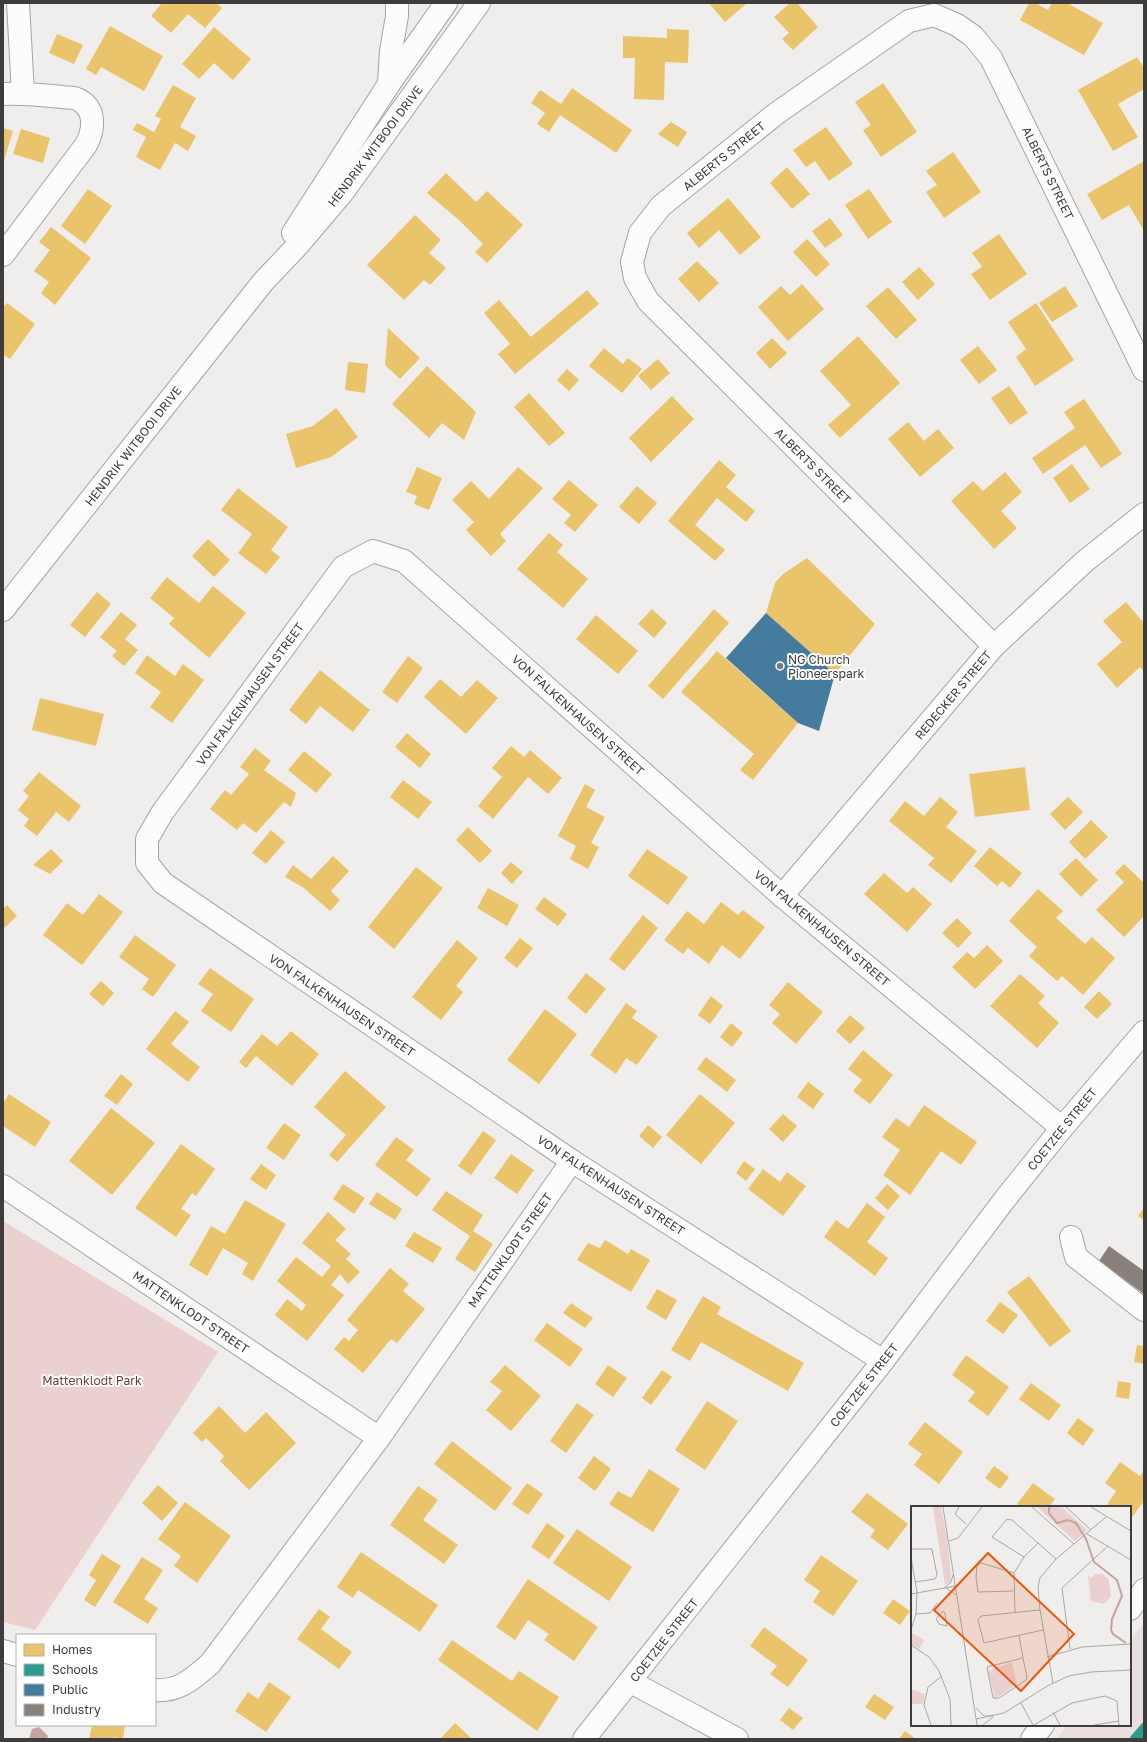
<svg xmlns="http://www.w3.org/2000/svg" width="1147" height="1742" viewBox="0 0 1147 1742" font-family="'Golos Text',sans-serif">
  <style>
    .built { fill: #e8dfde }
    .green { fill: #ead1cf }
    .water { fill: #c3a4a1 }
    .homes { fill: #e9c46a }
    .schools { fill: #2a9d8f }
    .public { fill: #457b9d }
    .industry { fill: #8a817c }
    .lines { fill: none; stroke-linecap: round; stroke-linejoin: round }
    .street-casing { stroke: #a5a3a3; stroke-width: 24 }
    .secondary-casing { stroke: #a5a3a3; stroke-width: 24 }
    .street { stroke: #fdfcfc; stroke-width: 22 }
    .secondary { stroke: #fdfcfc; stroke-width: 22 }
    .poi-dot { fill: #7c7a7a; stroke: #fff; stroke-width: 1.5 }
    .labels { text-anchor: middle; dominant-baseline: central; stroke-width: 4; stroke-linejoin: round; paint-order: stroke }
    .street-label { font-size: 12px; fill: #3e3c3c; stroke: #fff }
    .poi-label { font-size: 12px; fill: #3e3c3c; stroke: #fff; text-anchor: start }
    .park-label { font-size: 12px; fill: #763a36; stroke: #fff }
    .inset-river { fill: none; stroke: #c3a4a1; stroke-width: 2 }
    .inset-road { fill: none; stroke: #a9a6a6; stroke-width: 1 }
    .view { fill: #e8590c; fill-opacity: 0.15; stroke: #e8590c; stroke-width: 2 }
    .inset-edge { fill: none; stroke: #3e3c3c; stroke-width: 2 }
  </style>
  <rect width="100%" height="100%" fill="#f0eded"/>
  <path class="built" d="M1144 1623V1739H1057L1067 1725H1130V1641Z"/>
  <path class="green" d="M3 1221 218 1352 35 1630 3 1622Z"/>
  <path class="water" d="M39 1727 48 1736 47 1739H29L32 1729Z"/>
  <g class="homes">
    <path d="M162 3H216L222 8 205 28 188 14 171 33 151 16Z"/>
    <path d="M709 3H747L725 22Z"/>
    <path d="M790 3H797L818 27 793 50 782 39 789 33 774 17Z"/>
    <path d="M1029 3H1035L1048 10 1052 3H1067L1103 23 1084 55 1020 20Z"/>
    <path d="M110 26 163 56 144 91 101 67 96 75 86 69Z"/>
    <path d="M214 27 251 59 233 80 214 63 199 79 182 64Z"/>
    <path d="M667 29 689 30 688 63 665 62 664 100 634 99 635 58H623V36L667 38Z"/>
    <path d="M57 34 83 45 74 64 49 53Z"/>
    <path d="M1137 57 1144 68V89L1118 104 1138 137 1113 151 1078 90Z"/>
    <path d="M883 83 917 132 881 157 863 130 871 125 855 102Z"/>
    <path d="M173 85 196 98 180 127 196 136 188 151 175 143 160 170 136 157 146 137 133 130 137 123 154 132 161 119 155 116Z"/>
    <path d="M572 88 632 130 616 153 560 115 549 132 537 124 545 113 531 103 540 90 561 104Z"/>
    <path d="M671 122 687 132 678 147 658 134Z"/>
    <path d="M826 127 853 164 829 181 815 161 806 167 793 150Z"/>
    <path d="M3 128 13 131 3 164Z"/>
    <path d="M21 129 50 138 43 163 13 154Z"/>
    <path d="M953 152 981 192 944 218 926 192 937 185 926 171Z"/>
    <path d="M1144 161V231L1129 205 1102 220 1087 194Z"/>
    <path d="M787 167 810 194 792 209 770 183Z"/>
    <path d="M446 173 476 202 487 191 523 225 487 263 475 252 483 244 459 220 427 193Z"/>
    <path d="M88 189 112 206 85 244 61 226Z"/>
    <path d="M869 189 892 222 868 239 845 205Z"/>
    <path d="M728 198 761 237 740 255 719 230 699 248 687 233Z"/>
    <path d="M415 215 441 240 429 253 446 268 430 285 424 280 404 300 367 265Z"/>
    <path d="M830 218 843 235 825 248 812 231Z"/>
    <path d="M51 227 91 258 55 305 41 293 49 282 34 271 50 250 39 242Z"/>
    <path d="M999 234 1027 274 990 300 971 274 982 267 972 253Z"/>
    <path d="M807 239 830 264 816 277 793 252Z"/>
    <path d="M697 261 719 283 699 302 678 279Z"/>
    <path d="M919 267 935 284 918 300 902 282Z"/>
    <path d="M802 284 824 309 788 341 758 307 781 286 790 295Z"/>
    <path d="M1065 286 1078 306 1052 322 1039 303Z"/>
    <path d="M888 287 917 320 896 339 866 306Z"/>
    <path d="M587 290 599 304 515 374 498 354 510 344 484 313 499 300 531 337Z"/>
    <path d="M7 303 35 324 10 359 3 355V308Z"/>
    <path d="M1036 303 1074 360 1035 386 1016 357 1026 349 1008 322Z"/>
    <path d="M388 328 420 358 400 379 385 365Z"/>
    <path d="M858 336 900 383 840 438 828 425 851 405 820 371Z"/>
    <path d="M772 338 787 353 770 369 756 353Z"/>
    <path d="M978 346 997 370 979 384 960 360Z"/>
    <path d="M604 348 623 364 628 358 642 369 622 393 589 366Z"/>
    <path d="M658 359 670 373 651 390 638 376Z"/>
    <path d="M348 362 368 364 365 393 345 390Z"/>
    <path d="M427 366 476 412 464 440 442 423 429 438 392 404Z"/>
    <path d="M567 369 579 380 569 391 557 380Z"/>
    <path d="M1009 386 1028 413 1010 425 991 398Z"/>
    <path d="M529 393 565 433 549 446 514 407Z"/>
    <path d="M672 396 694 419 651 462 629 438Z"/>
    <path d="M1084 399 1122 454 1101 468 1085 445 1043 474 1032 458 1075 428 1064 412Z"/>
    <path d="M336 408 358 437 331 457 296 468 286 434 313 426Z"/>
    <path d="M908 422 924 441 938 429 954 448 920 477 888 439Z"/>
    <path d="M719 460 736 475 726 487 755 511 746 522 717 498 695 525 725 550 715 561 668 521Z"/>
    <path d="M1072 464 1090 489 1070 503 1053 478Z"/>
    <path d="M417 467 442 478 429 510 414 504 417 496 406 492Z"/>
    <path d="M518 467 543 488 500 534 506 541 491 556 466 530 474 522 452 500 471 481 489 499Z"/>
    <path d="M1005 472 1022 492 1001 511 1017 528 994 549 951 501 973 481 983 491Z"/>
    <path d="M569 480 598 505 575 532 564 523 571 515 552 499Z"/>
    <path d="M637 486 657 503 639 524 619 507Z"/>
    <path d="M238 488 288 527 271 550 280 557 266 574 238 553 252 534 221 510Z"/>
    <path d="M549 533 563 545 557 552 588 579 563 608 517 569Z"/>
    <path d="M208 539 230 560 214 577 192 556Z"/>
    <path d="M807 558 875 624 835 674 766 613 775 583 783 574Z"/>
    <path d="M167 577 199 603 213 586 246 613 209 658 169 624 174 618 150 598Z"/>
    <path d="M97 592 111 604 85 637 70 625Z"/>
    <path d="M1126 602 1144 623V672L1140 667 1117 688 1097 664 1122 642 1103 621Z"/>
    <path d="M652 609 667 623 654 638 638 624Z"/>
    <path d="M714 609 729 623 663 699 648 686Z"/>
    <path d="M121 612 137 625 125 639 138 650 124 666 112 656 117 651 100 637Z"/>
    <path d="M596 615 638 651 618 674 576 639Z"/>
    <path d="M717 651 798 723 753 780 740 770 754 754 681 692Z"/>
    <path d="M147 655 175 676 183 664 204 680 172 723 150 707 161 692 135 673Z"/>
    <path d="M408 656 423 668 397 703 382 692Z"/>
    <path d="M320 670 370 710 353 732 320 706 306 724 289 710Z"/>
    <path d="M440 679 461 697 477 680 498 698 466 734 424 697Z"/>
    <path d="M40 698 104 714 96 746 32 730Z"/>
    <path d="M407 733 431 754 420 768 395 747Z"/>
    <path d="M511 746 524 757 530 750 562 778 548 794 528 777 493 819 478 806 502 777 492 768Z"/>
    <path d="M255 748 271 761 264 770 296 793 291 807 284 802 256 833 243 823 237 830 210 809 225 790 231 795 249 774 240 767Z"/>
    <path d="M304 751 332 774 316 793 288 770Z"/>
    <path d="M1025 767 1030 810 975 817 969 774Z"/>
    <path d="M39 772 81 806 69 822 56 812 37 836 24 826 29 819 18 810 29 796 23 791Z"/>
    <path d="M403 780 432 802 418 819 390 797Z"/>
    <path d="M585 784 595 790 586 807 605 817 591 843 599 847 588 869 570 859 576 846 558 836Z"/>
    <path d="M940 797 958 812 946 827 977 851 951 883 928 865 934 858 889 821 905 801 924 816Z"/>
    <path d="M1068 797 1083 812 1065 830 1050 814Z"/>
    <path d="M1091 820 1108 837 1085 859 1069 842Z"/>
    <path d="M468 827 492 851 480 863 456 840Z"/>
    <path d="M271 830 285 842 266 864 252 853Z"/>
    <path d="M990 847 1022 873 1010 888 1002 881 997 886 974 866Z"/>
    <path d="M51 849 63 861 50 874 33 865Z"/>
    <path d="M647 849 688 877 668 905 628 876Z"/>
    <path d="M333 856 349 871 331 891 340 900 330 911 304 888 285 877 293 865 311 879Z"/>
    <path d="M1076 858 1098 880 1081 897 1059 874Z"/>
    <path d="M511 862 523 872 512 884 501 873Z"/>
    <path d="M1124 864 1144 883V916L1124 937 1096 910 1124 882 1115 873Z"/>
    <path d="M416 867 443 888 394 949 368 927Z"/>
    <path d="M884 873 907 893 913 887 932 904 907 932 864 894Z"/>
    <path d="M488 888 519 905 507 926 477 908Z"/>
    <path d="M1038 889 1063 911 1056 918 1085 944 1092 937 1115 958 1083 995 1062 976 1057 981 1029 956 1037 947 1009 921Z"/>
    <path d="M99 894 123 912 82 965 43 935 67 903 83 915Z"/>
    <path d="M544 897 567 914 558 926 535 909Z"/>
    <path d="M721 902 738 915 743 910 765 927 740 959 722 945 709 964 688 948 683 954 664 940 687 911 704 924Z"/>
    <path d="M7 905 17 916 3 929V909Z"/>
    <path d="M643 915 658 928 624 971 609 959Z"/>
    <path d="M957 918 972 933 958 948 942 933Z"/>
    <path d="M135 935 176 965 153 997 142 989 149 979 119 957Z"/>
    <path d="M520 938 533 948 517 968 504 958Z"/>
    <path d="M457 940 478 958 456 986 463 992 441 1020 412 997Z"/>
    <path d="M987 945 1003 961 975 989 952 967 967 952 974 958Z"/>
    <path d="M210 968 254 999 231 1032 201 1011 213 994 198 984Z"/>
    <path d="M586 973 606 989 586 1014 567 998Z"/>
    <path d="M1020 974 1045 996 1038 1003 1059 1023 1037 1048 990 1006Z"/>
    <path d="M101 981 114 993 103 1006 89 994Z"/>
    <path d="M788 982 823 1012 796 1044 772 1023 780 1014 769 1005Z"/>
    <path d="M1099 991 1112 1004 1097 1019 1084 1007Z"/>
    <path d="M711 996 723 1006 710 1024 698 1015Z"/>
    <path d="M626 1003 637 1011 632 1018 658 1036 637 1065 626 1058 616 1074 590 1055Z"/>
    <path d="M545 1009 577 1034 539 1084 507 1060Z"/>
    <path d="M175 1011 189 1022 171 1044 200 1067 188 1082 146 1049Z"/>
    <path d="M850 1015 865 1028 850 1044 836 1031Z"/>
    <path d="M731 1023 743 1033 732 1047 720 1037Z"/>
    <path d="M291 1031 319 1054 292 1086 256 1056 246 1068 239 1062 262 1034 277 1046Z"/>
    <path d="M863 1050 893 1075 870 1104 853 1091 862 1080 848 1069Z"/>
    <path d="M706 1057 736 1080 727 1092 697 1069Z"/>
    <path d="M345 1071 386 1107 337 1162 329 1155 346 1135 314 1107Z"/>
    <path d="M121 1074 133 1084 117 1105 104 1096Z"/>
    <path d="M808 1082 824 1094 813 1109 797 1097Z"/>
    <path d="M9 1094 51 1122 35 1147 3 1126V1103Z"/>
    <path d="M700 1094 735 1123 701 1164 666 1135Z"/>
    <path d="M924 1105 977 1142 961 1165 941 1151 910 1195 883 1175 900 1150 882 1137 896 1118 909 1127Z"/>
    <path d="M111 1108 155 1143 112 1195 69 1161Z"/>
    <path d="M783 1114 797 1126 783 1142 769 1129Z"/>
    <path d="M284 1123 301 1135 284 1160 266 1148Z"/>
    <path d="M648 1125 662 1137 653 1148 639 1136Z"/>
    <path d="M483 1131 496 1140 471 1175 458 1166Z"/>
    <path d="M396 1137 414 1150 406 1160 431 1179 417 1197 375 1165Z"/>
    <path d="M181 1144 215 1169 196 1196 192 1193 181 1209 191 1215 176 1237 135 1208Z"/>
    <path d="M511 1154 534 1170 517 1194 494 1178Z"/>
    <path d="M744 1161 755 1169 746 1181 736 1173Z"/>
    <path d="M261 1164 276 1175 266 1190 250 1179Z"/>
    <path d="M763 1169 780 1182 787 1172 806 1186 783 1216 748 1189Z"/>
    <path d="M343 1184 365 1198 354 1214 333 1199Z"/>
    <path d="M887 1184 900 1196 888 1210 875 1198Z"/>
    <path d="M446 1191 483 1215 473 1231 493 1244 475 1272 455 1259 470 1236 432 1210Z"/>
    <path d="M377 1192 402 1209 395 1220 369 1204Z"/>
    <path d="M245 1200 286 1224 253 1281 242 1274 248 1263 223 1248 207 1276 189 1265 211 1226 225 1234Z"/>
    <path d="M867 1203 885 1217 867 1242 888 1258 875 1276 824 1237 836 1220 848 1229Z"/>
    <path d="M1144 1208V1220L1138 1216Z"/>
    <path d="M328 1212 346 1229 335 1240 351 1254 346 1259 360 1272 348 1284 340 1274 331 1285 344 1295 307 1341 275 1315 287 1299 302 1311 306 1305 277 1281 296 1257 322 1277 331 1266 302 1243Z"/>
    <path d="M414 1232 442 1248 433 1263 405 1246Z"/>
    <path d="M605 1240 628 1254 631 1249 650 1260 631 1292 577 1260 588 1243 600 1248Z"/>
    <path d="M390 1268 409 1284 403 1291 425 1309 397 1343 391 1339 363 1373 334 1349 344 1337 349 1341 358 1330 347 1320Z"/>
    <path d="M1029 1276 1071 1331 1050 1347 1007 1292Z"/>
    <path d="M657 1289 677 1300 666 1320 646 1308Z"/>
    <path d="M703 1296 721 1307 717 1314 804 1363 788 1391 701 1342 690 1361 671 1350Z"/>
    <path d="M1000 1302 1018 1315 1003 1334 986 1321Z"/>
    <path d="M571 1303 593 1318 585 1328 563 1313Z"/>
    <path d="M547 1323 583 1349 570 1367 534 1340Z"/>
    <path d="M1137 1345 1144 1346V1364L1134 1362Z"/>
    <path d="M966 1355 1009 1387 988 1416 968 1401 975 1392 952 1375Z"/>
    <path d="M505 1365 541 1396 511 1431 486 1410 502 1391 490 1382Z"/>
    <path d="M608 1365 627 1378 613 1397 595 1384Z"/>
    <path d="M662 1370 672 1377 651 1405 642 1398Z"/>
    <path d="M1118 1381 1131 1383 1129 1399 1116 1397Z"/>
    <path d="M1031 1383 1061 1405 1049 1421 1019 1399Z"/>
    <path d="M707 1401 738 1421 705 1470 675 1450Z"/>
    <path d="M577 1403 594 1415 566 1453 550 1441Z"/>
    <path d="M219 1406 245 1433 266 1412 296 1443 249 1490 220 1461 224 1456 206 1438 202 1442 193 1433Z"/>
    <path d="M1078 1418 1094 1430 1083 1446 1067 1433Z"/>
    <path d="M925 1422 963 1452 939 1484 914 1465 922 1454 908 1444Z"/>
    <path d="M452 1441 512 1488 495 1511 434 1464Z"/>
    <path d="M594 1456 611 1469 595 1491 578 1478Z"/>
    <path d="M1120 1462 1140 1476 1144 1470V1501L1130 1520V1507H1110L1107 1505 1116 1491 1105 1483Z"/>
    <path d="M994 1466 1009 1477 1000 1489 985 1478Z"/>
    <path d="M649 1469 680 1489 653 1532 609 1504 618 1491 631 1498Z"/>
    <path d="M527 1483 543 1494 528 1515 512 1504Z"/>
    <path d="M1033 1483 1055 1499 1049 1507H1022L1017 1504Z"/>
    <path d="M158 1485 178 1503 162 1521 142 1503Z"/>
    <path d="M418 1486 438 1500 423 1520 458 1545 444 1564 390 1525Z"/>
    <path d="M867 1493 908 1524 888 1550 870 1537 875 1530 851 1512Z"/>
    <path d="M185 1502 231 1536 197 1583 174 1566 181 1556 158 1539Z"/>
    <path d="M547 1523 565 1536 549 1559 531 1547Z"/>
    <path d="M577 1529 632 1567 609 1601 553 1563Z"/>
    <path d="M361 1552 438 1605 420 1632 358 1590 353 1598 337 1587Z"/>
    <path d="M102 1554 121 1566 95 1607 84 1600 96 1580 89 1575Z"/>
    <path d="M821 1555 858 1581 833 1616 813 1602 820 1591 804 1580Z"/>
    <path d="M142 1557 163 1570 144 1599 158 1608 148 1624 113 1602Z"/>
    <path d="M528 1579 598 1627 574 1661 544 1640 549 1634 528 1620 515 1640 496 1627Z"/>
    <path d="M893 1599 910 1611 900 1625 883 1613Z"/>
    <path d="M319 1609 330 1617 321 1629 352 1652 339 1669 297 1639Z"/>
    <path d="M764 1627 808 1660 788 1687 770 1674 777 1666 750 1646Z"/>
    <path d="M452 1640 512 1681 519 1671 559 1697 537 1731 438 1660Z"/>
    <path d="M269 1682 291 1697 266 1732 235 1711 248 1692 258 1699Z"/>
    <path d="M874 1694 894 1707 885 1720 865 1707Z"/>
    <path d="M789 1708 803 1718 793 1730 780 1720Z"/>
    <path d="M455 1723 472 1739H440Z"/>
    <path d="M92 1725H125L123 1739 114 1737 113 1739H89Z"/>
    <path d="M905 1731 916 1739H899Z"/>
  </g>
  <path class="schools" d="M1144 1721V1739H1132L1130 1737Z"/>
  <path class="public" d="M766 613 835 674 819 731 798 723 726 658Z"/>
  <path class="industry" d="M1109 1246 1144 1271V1294L1099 1261Z"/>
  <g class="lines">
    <g class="street-casing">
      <g id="street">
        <path d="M18 3 23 93"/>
        <path d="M3 94C23 93 42 95 62 97 67 98 73 97 77 99 97 108 94 130 86 145L3 255"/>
        <path d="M994 646 648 301 635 278 632 262 640 233 661 206 777 113 909 21 934 15 957 25 973 36 991 58 1144 370"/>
        <path d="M782 896 994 646 1084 562 1144 514"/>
        <path d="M3 1186 379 1438"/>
        <path d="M1071 1237 1076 1257 1144 1310"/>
        <path d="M883 1361 572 1161 163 883 147 863V839L162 813 343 567 373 551 404 561 782 896 1062 1128"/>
        <path d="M1130 1609 1144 1590"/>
        <path d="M3 1651 17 1655"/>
        <path d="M631 1682 737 1739"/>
        <path d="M155 1690C179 1692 192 1679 210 1664L379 1438 572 1161"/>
        <path d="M1032 1739 1043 1725"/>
      </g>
    </g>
    <g class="secondary-casing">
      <g id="secondary">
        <path d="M389 84 391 51 397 16V3"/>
        <path d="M293 233 389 84 446 3"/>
        <path d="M3 610 263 282 299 244 343 192 479 3"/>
        <path d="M584 1739 883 1361 1005 1199 1062 1128 1144 1032"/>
      </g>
    </g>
    <use href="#street" class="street"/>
    <use href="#secondary" class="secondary"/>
  </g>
  <circle class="poi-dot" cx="780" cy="666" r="4"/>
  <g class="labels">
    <g class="street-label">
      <text transform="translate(375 146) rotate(-53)">HENDRIK WITBOOI DRIVE</text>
      <text transform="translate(724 156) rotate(-39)">ALBERTS STREET</text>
      <text transform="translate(1048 173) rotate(64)">ALBERTS STREET</text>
      <text transform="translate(133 446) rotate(-52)">HENDRIK WITBOOI DRIVE</text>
      <text transform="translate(813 466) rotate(45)">ALBERTS STREET</text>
      <text transform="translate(250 694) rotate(-54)">VON FALKENHAUSEN STREET</text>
      <text transform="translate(953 695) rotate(-50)">REDECKER STREET</text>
      <text transform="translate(578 715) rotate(42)">VON FALKENHAUSEN STREET</text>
      <text transform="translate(822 928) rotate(40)">VON FALKENHAUSEN STREET</text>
      <text transform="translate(342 1005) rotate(34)">VON FALKENHAUSEN STREET</text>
      <text transform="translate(1062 1129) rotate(-51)">COETZEE STREET</text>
      <text transform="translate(611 1185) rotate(33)">VON FALKENHAUSEN STREET</text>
      <text transform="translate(510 1250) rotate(-55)">MATTENKLODT STREET</text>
      <text transform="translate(191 1312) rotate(34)">MATTENKLODT STREET</text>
      <text transform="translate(864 1385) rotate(-52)">COETZEE STREET</text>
      <text transform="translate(664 1640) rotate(-52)">COETZEE STREET</text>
    </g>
    <g class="poi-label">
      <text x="788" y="659">NG Church<tspan x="788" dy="14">Pioneerspark</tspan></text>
    </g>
    <g class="park-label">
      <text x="92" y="1380">Mattenklodt Park</text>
    </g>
  </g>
  <g transform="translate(911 1506)">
    <rect width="220" height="220" fill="#f0eded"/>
    <path d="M22 1H30L36 32 40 70 39 76 34 79ZM126 1H151L176 24 164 35ZM185 68H192L198 74 200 90 193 98 180 95 177 69 180 72ZM1 127 13 134 8 143 0 138ZM101 156 106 178 84 193 77 165ZM0 183 14 188 12 198H0Z" fill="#ead1cf"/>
    <path class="inset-river" d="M138 1V7L146 17 157 14 165 17 175 33 183 56 206 74 211 90 201 113 200 124 202 128 215 137"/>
    <path class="inset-road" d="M32 1 66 219M48 1 44 8 55 18M121 1 163 38M155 1 180 24M180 1 220 25M176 28 220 54M38 35 47 32 71 1M0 43H21L26 69 24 73 4 76M0 51 6 86 5 108 0 124M113 51 81 31 96 13 101 14 145 53M33 82 40 76 42 69M35 82 45 89M102 85 67 86 65 71 66 60 70 57 103 67M0 88 45 80M129 104 70 110 67 114 73 137 132 124M32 105 34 107 36 120 28 118 25 113ZM104 107 103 67 113 51 127 37M5 108 19 107 26 97M108 130 112 152 116 171 115 174 88 192H82L76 161 112 152M0 139 18 151 28 165 39 193 40 219M159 143 151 82 197 40M136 151 171 141 220 138M142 177 129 104 127 81 129 72 145 53 195 11M110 197 122 219M65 202 73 210H83M142 206 149 219M65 213 93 207 138 179 158 170 180 166 220 164M20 219 13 199 17 181 31 170M72 219 82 211M123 219 161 197 194 190 206 195 208 219M183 219 208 215"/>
    <path class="view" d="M77 47 163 128 110 185 23 104Z"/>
    <rect width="220" height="220" class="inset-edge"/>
  </g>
  <rect width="1147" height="1742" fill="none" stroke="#3e3c3c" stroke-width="8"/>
  <rect x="16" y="1634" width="140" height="92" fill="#ffffff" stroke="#b2b1b1"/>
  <rect x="24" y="1644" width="20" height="12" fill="#e9c46a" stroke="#b2b1b1"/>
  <text x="52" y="1654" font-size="12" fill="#3e3c3c">Homes</text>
  <rect x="24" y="1664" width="20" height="12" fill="#2a9d8f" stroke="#b2b1b1"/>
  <text x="52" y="1674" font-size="12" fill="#3e3c3c">Schools</text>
  <rect x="24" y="1684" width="20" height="12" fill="#457b9d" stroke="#b2b1b1"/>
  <text x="52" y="1694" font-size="12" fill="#3e3c3c">Public</text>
  <rect x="24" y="1704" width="20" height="12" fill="#8a817c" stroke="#b2b1b1"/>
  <text x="52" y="1714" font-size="12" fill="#3e3c3c">Industry</text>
</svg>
